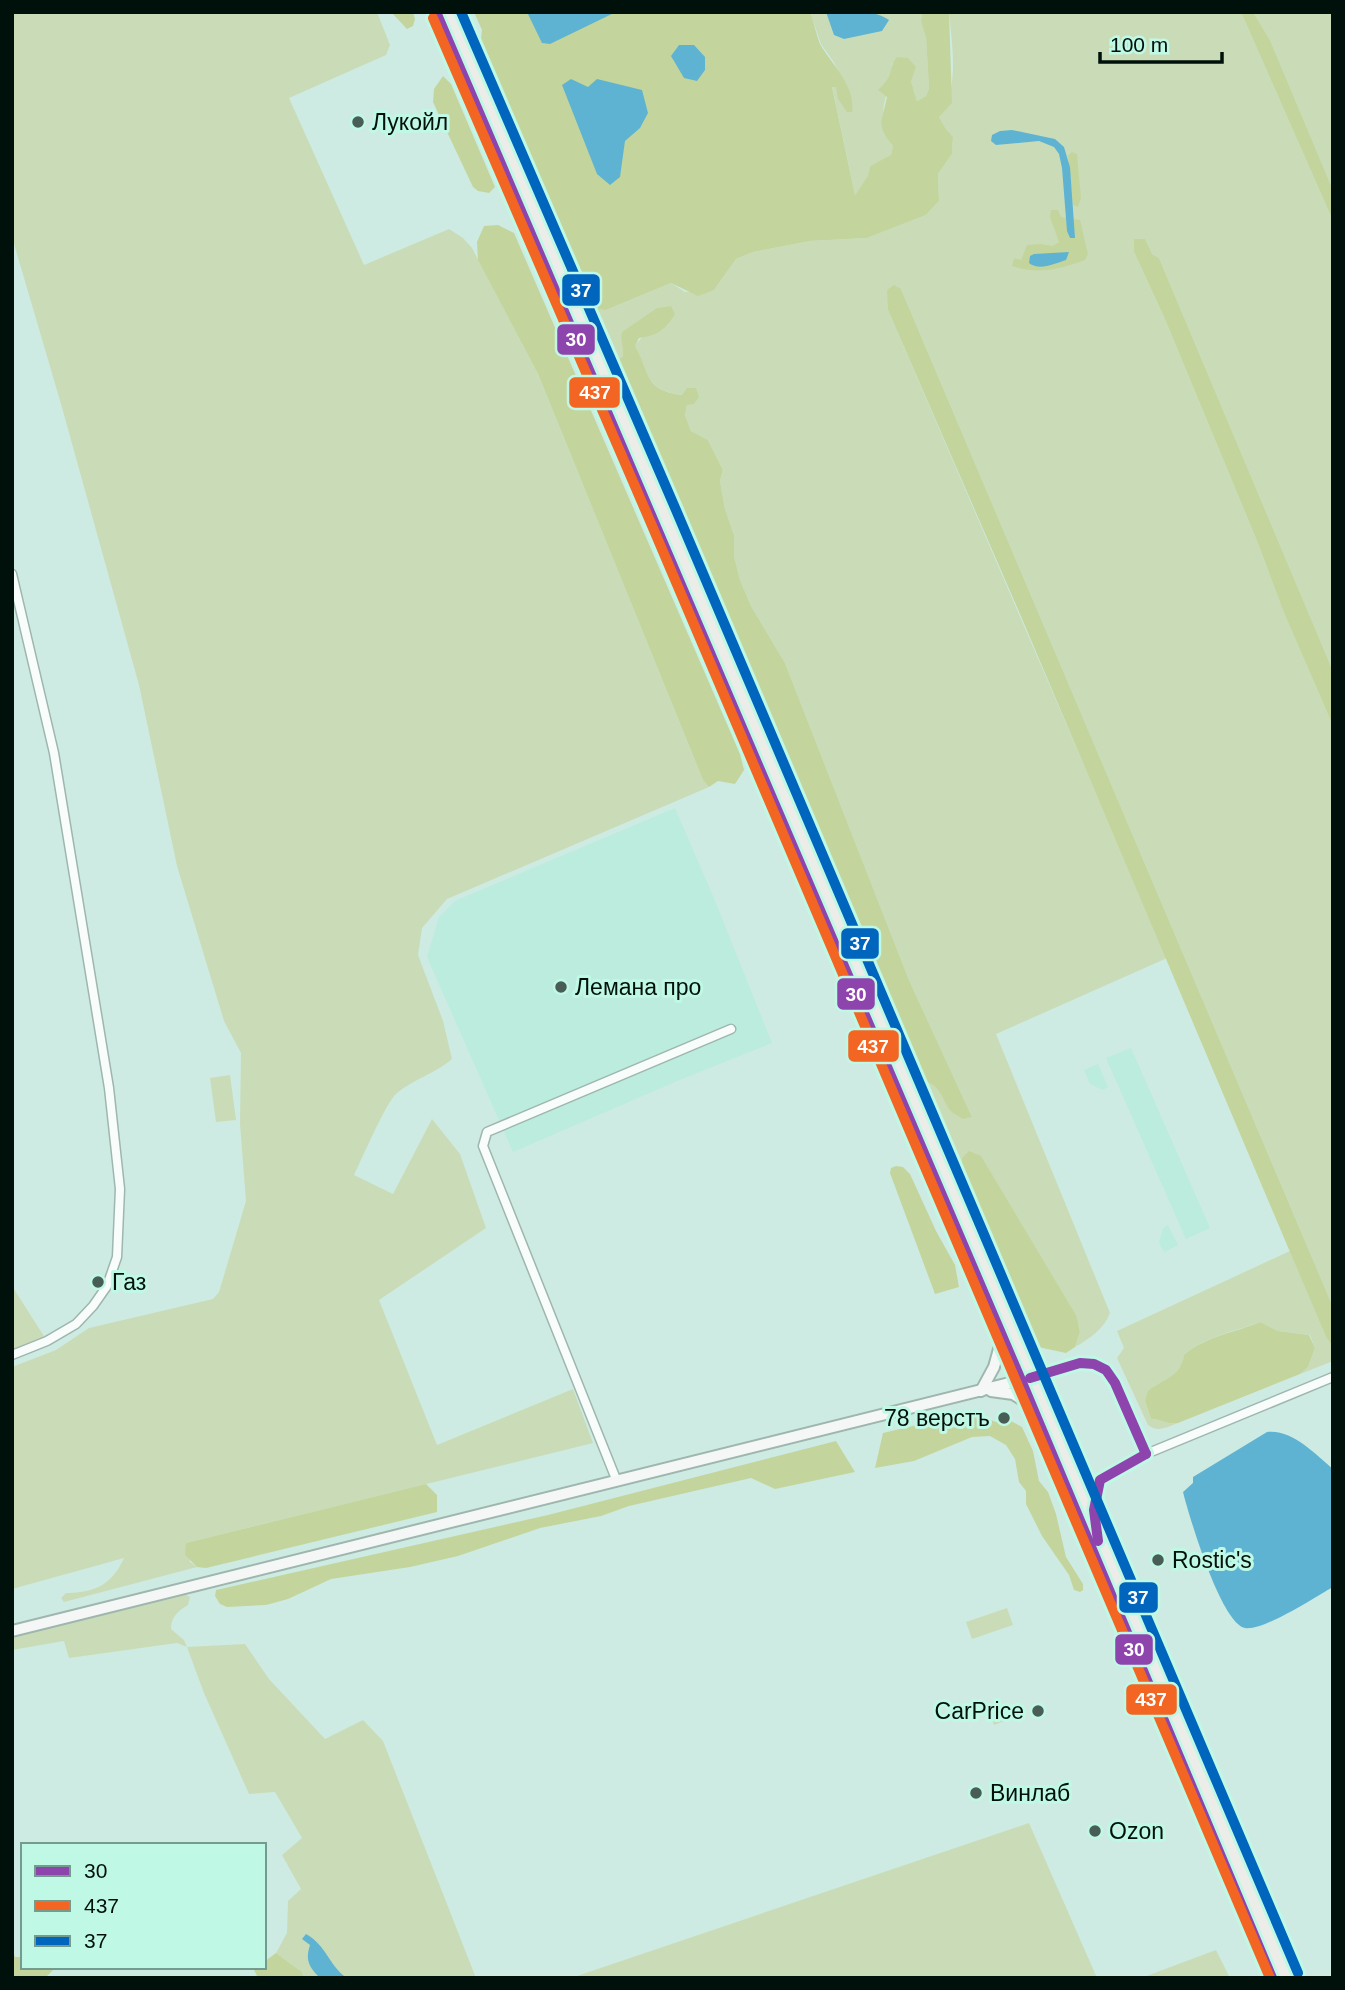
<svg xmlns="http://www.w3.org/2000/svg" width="1345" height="1990" viewBox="0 0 1345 1990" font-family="Arial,sans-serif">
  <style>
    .built { fill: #bbecdd }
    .green { fill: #cadcb7 }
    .forest { fill: #c3d59c }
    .water { fill: #5eb3d3 }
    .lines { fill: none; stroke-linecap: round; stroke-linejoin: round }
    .street-casing { stroke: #9eb6ae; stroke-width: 11 }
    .secondary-casing { stroke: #9eb6ae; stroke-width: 14 }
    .highway-casing { stroke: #bac8c4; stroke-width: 18 }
    .street { stroke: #f8fcfb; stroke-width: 8 }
    .secondary { stroke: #f4f7f5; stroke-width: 10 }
    .highway { stroke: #ecede9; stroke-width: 14 }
    .bus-1-casing { stroke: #c0f8e6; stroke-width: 16 }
    .bus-2-casing { stroke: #c0f8e6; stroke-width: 16 }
    .bus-3-casing { stroke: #c0f8e6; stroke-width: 16 }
    .bus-1 { stroke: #8e44ad; stroke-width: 10 }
    .bus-2 { stroke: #f26522; stroke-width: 10 }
    .bus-3 { stroke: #0065bd; stroke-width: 10 }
    .poi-dot { fill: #485d56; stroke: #c0f8e6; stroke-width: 2.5 }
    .labels { text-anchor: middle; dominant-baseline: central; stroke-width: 6; stroke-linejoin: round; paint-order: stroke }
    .poi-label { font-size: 23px; fill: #00110b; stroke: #c0f8e6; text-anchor: start }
    .line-badge { stroke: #c0f8e6; stroke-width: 2.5 }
    .badge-label { font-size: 19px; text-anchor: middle; font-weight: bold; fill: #fff }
  </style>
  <rect width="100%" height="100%" fill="#cdebe2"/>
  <g class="built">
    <path d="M675 808 713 896 772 1043 682 1079 513 1152 427 957 439 917 455 901Z"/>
    <path d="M1131 1048 1210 1228 1186 1239 1106 1058Z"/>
    <path d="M1098 1064 1108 1087 1103 1090 1090 1084 1084 1070Z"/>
    <path d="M1168 1225 1178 1245 1164 1252 1159 1243 1160 1239 1163 1228Z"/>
  </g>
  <g class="green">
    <path d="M12 12H377L390 45 386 55 289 98 364 265 449 229 463 238 472 248 538 374 703 780 709 787 447 899 422 928 418 955 443 1021 452 1059C436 1073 414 1079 397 1093 386 1102 362 1159 354 1175L393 1194 432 1119 460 1154 486 1228 379 1300 437 1445 573 1389 593 1443 186 1543 190 1562 197 1567 64 1602 61 1598 66 1593C94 1593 112 1585 124 1558L12 1589V1367L56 1350 89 1328 213 1299 219 1292 246 1201 240 1124 241 1053 224 1021 177 866 139 685 61 404 12 237Z"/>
    <path d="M810 12H922L921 22 926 36 929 88 926 96 917 101 911 81 892 63C891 95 871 118 893 146L891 156 870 166 869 176 855 195 832 86H847L833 61 821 44Z"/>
    <path d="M949 12H1241L1333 221V671L1159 258 1152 254 1134 252 1164 317 1257 541 1284 613 1333 726V1307L901 289 888 310 1167 958 996 1034 1110 1313C1104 1329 1089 1339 1075 1347L1080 1332 1077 1317 962 1157V1176L913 1063 923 1081C939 1085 944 1096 950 1110L972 1117 909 980 785 663 751 606 740 580 734 556V535L725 509 720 481 723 470 708 440 691 431 685 415 687 405 683 395C644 390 651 375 634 346L670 307 624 349 623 356 618 360 616 368 585 304 594 309 606 310 671 283 685 292 714 290 736 259 753 252 810 241 867 238 926 215 939 201 938 174 952 154 953 137 944 128 939 117C960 89 952 45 949 12Z"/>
    <path d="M1253 12H1333V190L1270 40Z"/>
    <path d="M230 1075 236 1120 216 1122 210 1078Z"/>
    <path d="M1290 1251 1326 1337 1333 1347V1361L1300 1374 1308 1367 1315 1348 1310 1335 1278 1331 1260 1322C1234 1332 1206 1336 1184 1355L1183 1364 1176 1375 1154 1386 1145 1401 1151 1419C1162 1419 1166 1425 1178 1423 1167 1427 1158 1433 1148 1425L1117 1358 1124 1348 1117 1331Z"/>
    <path d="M12 1286 47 1341 12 1355Z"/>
    <path d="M184 1594 190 1597 188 1605C178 1611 171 1617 171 1629L184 1640 187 1647 245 1644 269 1679 325 1739 363 1720 383 1741 476 1978H304L302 1972 276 1953 287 1933 288 1901 301 1889 282 1855 302 1838 275 1792 249 1794 204 1693 187 1647 177 1643 69 1658 64 1641 12 1650V1638Z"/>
    <path d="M1007 1608 1013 1625 972 1639 966 1622Z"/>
    <path d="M1003 1707 1007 1720 994 1725 990 1712Z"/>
    <path d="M1029 1823 1097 1978H571Z"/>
    <path d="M1216 1950 1230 1978H1141Z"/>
  </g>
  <g class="forest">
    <path d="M391 12H413L415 19 413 26 407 29Z"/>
    <path d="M474 12H810C814 22 816 34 820 44 832 65 856 86 852 112H847L838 99 836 87H832L855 195 868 176 870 166 891 155 893 146C875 124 882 122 887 97L878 90C896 74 887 69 897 57L908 58 916 67 911 81 917 101 926 96 929 88 926 37 921 22 922 12H949L952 103 939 117 945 128 953 137 952 154 938 174 939 201 926 215 867 238 810 241 753 252 736 259 714 290 698 296 671 283 606 310 594 309 585 304 480 48 482 30Z"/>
    <path d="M1241 12H1253L1270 40 1333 190V221Z"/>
    <path d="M443 76 451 84 495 187 489 193 478 191 473 187 433 102 434 89Z"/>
    <path d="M1072 152 1077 154 1081 198 1078 207 1073 205 1068 155Z"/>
    <path d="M1051 210H1058L1061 217 1080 220 1088 254 1085 260C1061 269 1036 275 1012 266L1014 258 1021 260 1027 245 1040 244 1053 246 1059 242 1050 217Z"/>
    <path d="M498 225 514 233 740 754 744 770 735 784 718 781 709 787 703 780 538 374 478 260 477 242 484 226Z"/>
    <path d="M1134 239H1145L1152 254 1159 258 1333 671V726L1284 613 1257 541 1164 317 1134 252Z"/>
    <path d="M894 285 901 289 1333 1307V1347L1326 1337 1020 614 888 310 887 290Z"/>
    <path d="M671 306 675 314C666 329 657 336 639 338L635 346C651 375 644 390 682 395L687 388H696L699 397 694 404 687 405 685 415 691 431 708 440 723 470 720 481 725 509 734 535V556L740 580 751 606 785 663 909 980 972 1117 963 1119C958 1116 952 1113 949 1109 941 1096 940 1085 923 1081L913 1063C814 831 712 601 616 368L618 360 623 356C624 347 620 341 622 332L657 308Z"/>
    <path d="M969 1151 981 1156 1077 1317 1080 1332 1075 1347 1066 1353 1038 1347 1026 1335 1000 1263 962 1176V1158Z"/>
    <path d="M896 1166 903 1167 910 1174 936 1231 955 1265 959 1287 935 1294 890 1173 891 1168Z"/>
    <path d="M1260 1322 1278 1331 1309 1335 1315 1348 1308 1367 1300 1374 1178 1423C1166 1425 1162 1419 1151 1419L1145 1401 1148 1391C1163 1378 1181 1378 1184 1355 1206 1336 1234 1333 1260 1322Z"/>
    <path d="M963 1414 980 1416 996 1422 1009 1420 1022 1427 1033 1451 1039 1481 1048 1492 1056 1514 1066 1557 1083 1584V1590L1080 1592 1074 1590 1069 1575 1042 1536 1026 1504V1491L1019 1482 1015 1459 1006 1445 990 1436 972 1437 914 1461 875 1468 883 1433Z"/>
    <path d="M836 1441 855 1472 775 1489 751 1478 629 1506 601 1516 540 1528 458 1556 410 1567 331 1579 288 1599 266 1605 227 1607 220 1604 215 1596 216 1590 548 1515Z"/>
    <path d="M426 1484 437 1495V1512L206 1568 197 1567 185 1555 186 1543Z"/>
    <path d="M12 1947 15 1957H23V1967H56L45 1978H12Z"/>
    <path d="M276 1953 302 1972 304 1978H258L254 1970 264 1967V1962Z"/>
  </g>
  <g class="water">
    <path d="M527 12H616L550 44 542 43Z"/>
    <path d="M826 12C847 12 871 8 889 20L882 31 844 39 834 35Z"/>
    <path d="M679 45H694L705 57V70L697 81 684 78 671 56Z"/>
    <path d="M571 79 588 87 597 79 642 90 648 113 640 128 625 141 620 177 610 185 597 174 562 85Z"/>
    <path d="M1012 130 1055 139 1064 147 1070 167 1075 238H1070L1067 231 1062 168 1059 154 1054 147 1039 141 996 145 991 141 992 135 1000 131Z"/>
    <path d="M1069 252 1066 260C1054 264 1039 271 1029 263L1030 256 1034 254Z"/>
    <path d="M1267 1432C1292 1429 1315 1454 1333 1469V1587C1315 1597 1264 1631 1245 1628 1221 1623 1189 1516 1183 1492L1193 1483V1477Z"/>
    <path d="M306 1934C327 1946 329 1966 347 1978H320C309 1967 305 1960 310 1945L302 1939Z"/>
  </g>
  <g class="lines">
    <g class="street-casing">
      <g id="street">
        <path d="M12 574 54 753 109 1088 120 1189 117 1257 107 1286 93 1306 76 1324 47 1341 12 1355"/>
        <path d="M1030 1378 1080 1363 1094 1364 1106 1370 1115 1383 1146 1454"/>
        <path d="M616 1479 483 1146 487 1132 731 1029"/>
        <path d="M1093 1519 1094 1502 1100 1480 1146 1454 1333 1377"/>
      </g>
    </g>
    <g class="secondary-casing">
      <g id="secondary">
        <path d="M981 1391 994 1367 1002 1338"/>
        <path d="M991 1391 1013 1394 1031 1405"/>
        <path d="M12 1631 1030 1378"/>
      </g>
    </g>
    <g class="highway-casing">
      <g id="highway">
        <path d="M446 12 663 515 1285 1978"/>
        <path d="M733 706 821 913"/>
        <path d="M952 1222 1013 1364"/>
        <path d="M1157 1705 1272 1978"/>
      </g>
    </g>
    <use href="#street" class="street"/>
    <use href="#secondary" class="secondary"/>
    <use href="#highway" class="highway"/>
    <g class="bus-1-casing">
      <g id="bus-1">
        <path d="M436 12 1021 1380 1272 1978"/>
        <path d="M1030 1378 1080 1363 1094 1364 1106 1370 1115 1383 1146 1454"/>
        <path d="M1098 1541 1094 1510 1100 1480 1146 1454"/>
      </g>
    </g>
    <g class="bus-2-casing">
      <path id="bus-2" d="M433 18 650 521 1270 1978"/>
    </g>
    <g class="bus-3-casing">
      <path id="bus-3" d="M461 12 676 510 1298 1973"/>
    </g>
    <use href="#bus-1" class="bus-1"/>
    <use href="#bus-2" class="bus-2"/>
    <use href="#bus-3" class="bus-3"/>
  </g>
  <g class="poi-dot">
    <circle cx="358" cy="122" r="7"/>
    <circle cx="561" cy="987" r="7"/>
    <circle cx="98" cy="1282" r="7"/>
    <circle cx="1004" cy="1418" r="7"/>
    <circle cx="1158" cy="1560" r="7"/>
    <circle cx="1038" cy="1711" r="7"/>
    <circle cx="976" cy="1793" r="7"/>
    <circle cx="1095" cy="1831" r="7"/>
  </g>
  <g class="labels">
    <g class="poi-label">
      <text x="372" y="122">Лукойл</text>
      <text x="575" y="987">Лемана про</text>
      <text x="112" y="1282">Газ</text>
      <text x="990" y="1418" text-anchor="end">78 верстъ</text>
      <text x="1172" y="1560">Rostic's</text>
      <text x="1024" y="1711" text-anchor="end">CarPrice</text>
      <text x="990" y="1793">Винлаб</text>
      <text x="1109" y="1831">Ozon</text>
    </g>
  </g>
  <g class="line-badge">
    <rect x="561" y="273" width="40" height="34" rx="7" fill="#0065bd"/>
    <rect x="556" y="323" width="40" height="33" rx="7" fill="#8e44ad"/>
    <rect x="568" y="376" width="53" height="33" rx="7" fill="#f26522"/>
    <rect x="840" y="927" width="40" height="33" rx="7" fill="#0065bd"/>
    <rect x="836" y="977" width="40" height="34" rx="7" fill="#8e44ad"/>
    <rect x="847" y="1029" width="53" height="34" rx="7" fill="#f26522"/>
    <rect x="1118" y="1581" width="41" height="33" rx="7" fill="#0065bd"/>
    <rect x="1114" y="1633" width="40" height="33" rx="7" fill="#8e44ad"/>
    <rect x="1125" y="1683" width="53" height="33" rx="7" fill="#f26522"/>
  </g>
  <g class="badge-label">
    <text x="581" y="297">37</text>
    <text x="576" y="346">30</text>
    <text x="595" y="399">437</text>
    <text x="860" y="950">37</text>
    <text x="856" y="1001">30</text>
    <text x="873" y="1053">437</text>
    <text x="1138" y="1604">37</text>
    <text x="1134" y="1656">30</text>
    <text x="1151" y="1706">437</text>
  </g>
  <rect width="1345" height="1990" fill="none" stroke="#00110b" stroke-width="28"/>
  <rect x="21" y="1843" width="245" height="126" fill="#c0f8e6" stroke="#739c8e" stroke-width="2"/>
  <rect x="35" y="1866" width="35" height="10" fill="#8e44ad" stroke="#739c8e" stroke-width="2"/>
  <text x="84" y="1878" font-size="21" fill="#00110b">30</text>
  <rect x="35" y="1901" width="35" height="10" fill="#f26522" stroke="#739c8e" stroke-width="2"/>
  <text x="84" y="1913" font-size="21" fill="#00110b">437</text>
  <rect x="35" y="1936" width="35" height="10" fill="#0065bd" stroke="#739c8e" stroke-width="2"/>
  <text x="84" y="1948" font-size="21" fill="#00110b">37</text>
  <path d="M1100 52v10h122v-10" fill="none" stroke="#00110b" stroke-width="3.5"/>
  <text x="1110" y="52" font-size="21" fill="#00110b" stroke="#c0f8e6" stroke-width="5" paint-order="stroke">100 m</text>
</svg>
